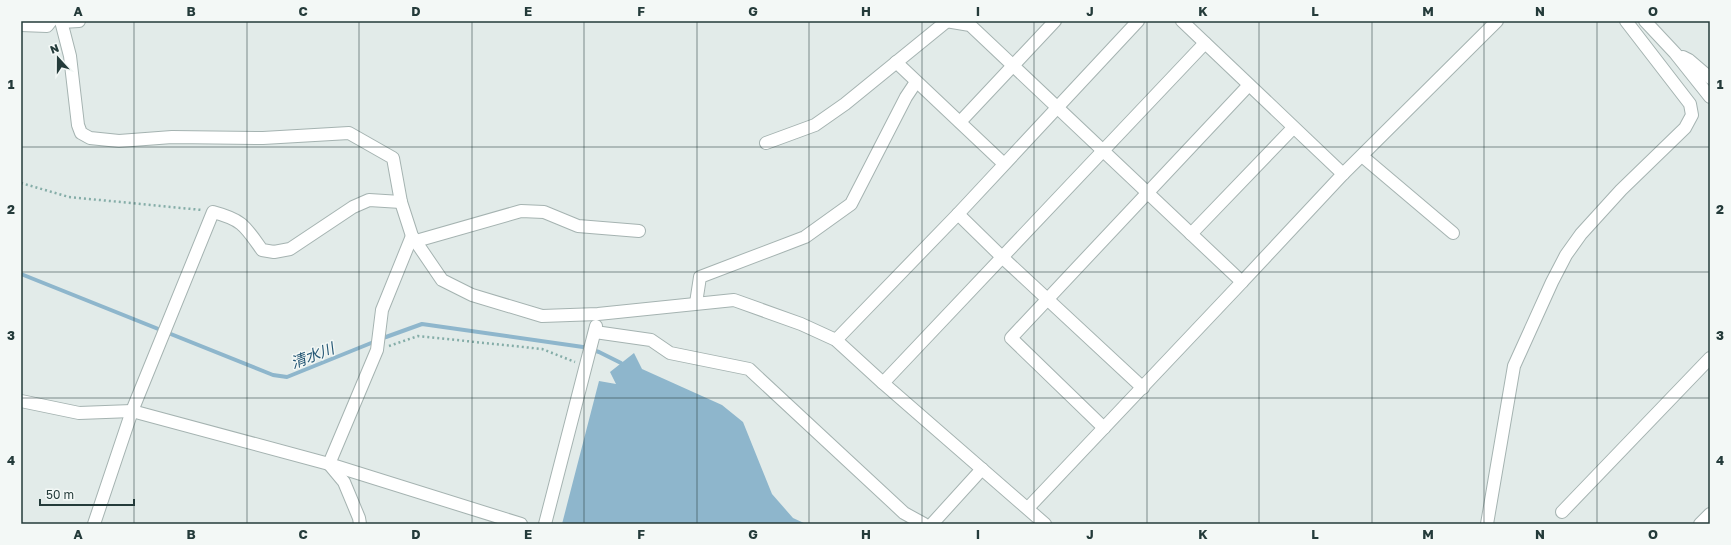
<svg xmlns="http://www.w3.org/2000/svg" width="1731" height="545" viewBox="0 0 1731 545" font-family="'Golos Text','Noto Sans JP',sans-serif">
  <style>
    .water { fill: #8eb6cc }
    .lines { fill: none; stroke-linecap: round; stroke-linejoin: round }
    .stream { stroke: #8eb6cc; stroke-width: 4 }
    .minor-casing { stroke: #a5b3b1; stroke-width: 14 }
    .path { stroke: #85ada8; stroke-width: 2.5; stroke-dasharray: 2 3; stroke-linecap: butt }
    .minor { stroke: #fff; stroke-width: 12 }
    .grid { fill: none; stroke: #243b3a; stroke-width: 1; stroke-opacity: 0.55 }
    .labels { text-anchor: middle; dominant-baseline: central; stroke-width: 3; stroke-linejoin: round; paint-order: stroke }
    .water-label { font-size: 15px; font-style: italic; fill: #225573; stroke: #f3f8f6 }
    .neatline { fill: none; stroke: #243b3a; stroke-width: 1.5 }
    .grid-label { font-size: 13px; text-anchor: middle; font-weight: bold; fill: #243b3a }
  </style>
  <rect width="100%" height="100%" fill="#e2ebe9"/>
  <path class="water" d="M634 353 642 369 722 405 743 422 772 494 793 518 806 524H562L599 381 616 384 610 372Z"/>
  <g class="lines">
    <path class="stream" d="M21 274 273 375 287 377 386 337 422 324 583 347 599 352 621 363"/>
    <g class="minor-casing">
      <g id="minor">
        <path d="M61 21 70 56 78 125 81 133 90 138 119 141 172 137 263 138 349 133 393 158 401 202 412 236 442 280 472 295 542 316 598 314 734 300 801 324 836 340 883 383 1045 524"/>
        <path d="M946 21 970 25 1242 282 1343 174 1497 21"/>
        <path d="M1182 21 1343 174"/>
        <path d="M1645 21 1675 53 1710 97"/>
        <path d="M61 22 79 21"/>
        <path d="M21 25 47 26 51 21"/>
        <path d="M1683 57 1689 60 1710 78"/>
        <path d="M896 62 1004 164"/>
        <path d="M960 122 1055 21"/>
        <path d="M766 143 815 125 845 104 947 21"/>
        <path d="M1362 156 1453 233"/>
        <path d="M958 214 1002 257 1143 388"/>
        <path d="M1191 234 1293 128"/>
        <path d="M416 241 521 211 544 212 578 226 639 231"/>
        <path d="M696 303 700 277 805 237 851 204 906 97 916 82"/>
        <path d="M595 332 651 340 670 353 749 369 904 513 924 524"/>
        <path d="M836 340 958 214 1138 21"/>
        <path d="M883 383 1205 43"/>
        <path d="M21 401 79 413 132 411 329 464 521 524"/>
        <path d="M1104 428 1011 338 1248 86"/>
        <path d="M329 464 377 350 382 310 412 236"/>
        <path d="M329 464 344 482 359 518 360 524"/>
        <path d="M1028 508 1242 282"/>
        <path d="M1562 512 1710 358"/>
        <path d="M94 524 132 411 213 212C243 220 245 226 262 250L274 252 290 249 353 207 369 200 401 202"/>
        <path d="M545 524 596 326"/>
        <path d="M932 524 982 469"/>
        <path d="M1487 524 1514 366 1552 282 1566 255 1581 234 1621 190 1685 128 1692 115 1690 104 1626 21"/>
        <path d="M1700 524 1710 514"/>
      </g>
    </g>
    <g class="path">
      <path d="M21 183 69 197 202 210"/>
      <path d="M389 346 418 336 542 349 575 362"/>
    </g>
    <use href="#minor" class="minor"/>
  </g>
  <path class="grid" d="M134 21V524M247 21V524M359 21V524M472 21V524M584 21V524M697 21V524M809 21V524M922 21V524M1034 21V524M1147 21V524M1259 21V524M1372 21V524M1484 21V524M1597 21V524M21 147H1710M21 272H1710M21 398H1710"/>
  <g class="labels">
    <g class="water-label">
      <text transform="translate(312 355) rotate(-21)">清水川</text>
    </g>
  </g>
  <rect width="1731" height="545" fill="none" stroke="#f3f8f6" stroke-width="44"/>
  <g transform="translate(58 58) rotate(339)" stroke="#f3f8f6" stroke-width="3" paint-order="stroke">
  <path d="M0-3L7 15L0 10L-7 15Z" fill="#243b3a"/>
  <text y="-6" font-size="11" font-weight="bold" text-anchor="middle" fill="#243b3a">N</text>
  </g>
  <path d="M40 499v6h94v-6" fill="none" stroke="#243b3a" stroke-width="2"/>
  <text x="46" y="499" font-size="12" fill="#243b3a" stroke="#f3f8f6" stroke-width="3" paint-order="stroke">50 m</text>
  <rect x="22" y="22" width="1687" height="501" class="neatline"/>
  <g class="grid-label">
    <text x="78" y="16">A</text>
    <text x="191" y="16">B</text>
    <text x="303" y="16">C</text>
    <text x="416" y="16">D</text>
    <text x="528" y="16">E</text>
    <text x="641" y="16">F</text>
    <text x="753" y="16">G</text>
    <text x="866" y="16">H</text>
    <text x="978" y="16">I</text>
    <text x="1090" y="16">J</text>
    <text x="1203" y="16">K</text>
    <text x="1315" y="16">L</text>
    <text x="1428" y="16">M</text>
    <text x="1540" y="16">N</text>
    <text x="1653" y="16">O</text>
    <text x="11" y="89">1</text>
    <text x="1720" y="89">1</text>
    <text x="11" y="214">2</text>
    <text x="1720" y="214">2</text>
    <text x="11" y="340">3</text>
    <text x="1720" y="340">3</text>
    <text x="11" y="465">4</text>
    <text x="1720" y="465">4</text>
    <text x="78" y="539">A</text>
    <text x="191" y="539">B</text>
    <text x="303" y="539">C</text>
    <text x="416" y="539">D</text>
    <text x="528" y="539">E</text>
    <text x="641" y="539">F</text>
    <text x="753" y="539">G</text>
    <text x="866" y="539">H</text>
    <text x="978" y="539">I</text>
    <text x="1090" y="539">J</text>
    <text x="1203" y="539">K</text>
    <text x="1315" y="539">L</text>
    <text x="1428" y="539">M</text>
    <text x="1540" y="539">N</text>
    <text x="1653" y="539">O</text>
  </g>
</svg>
